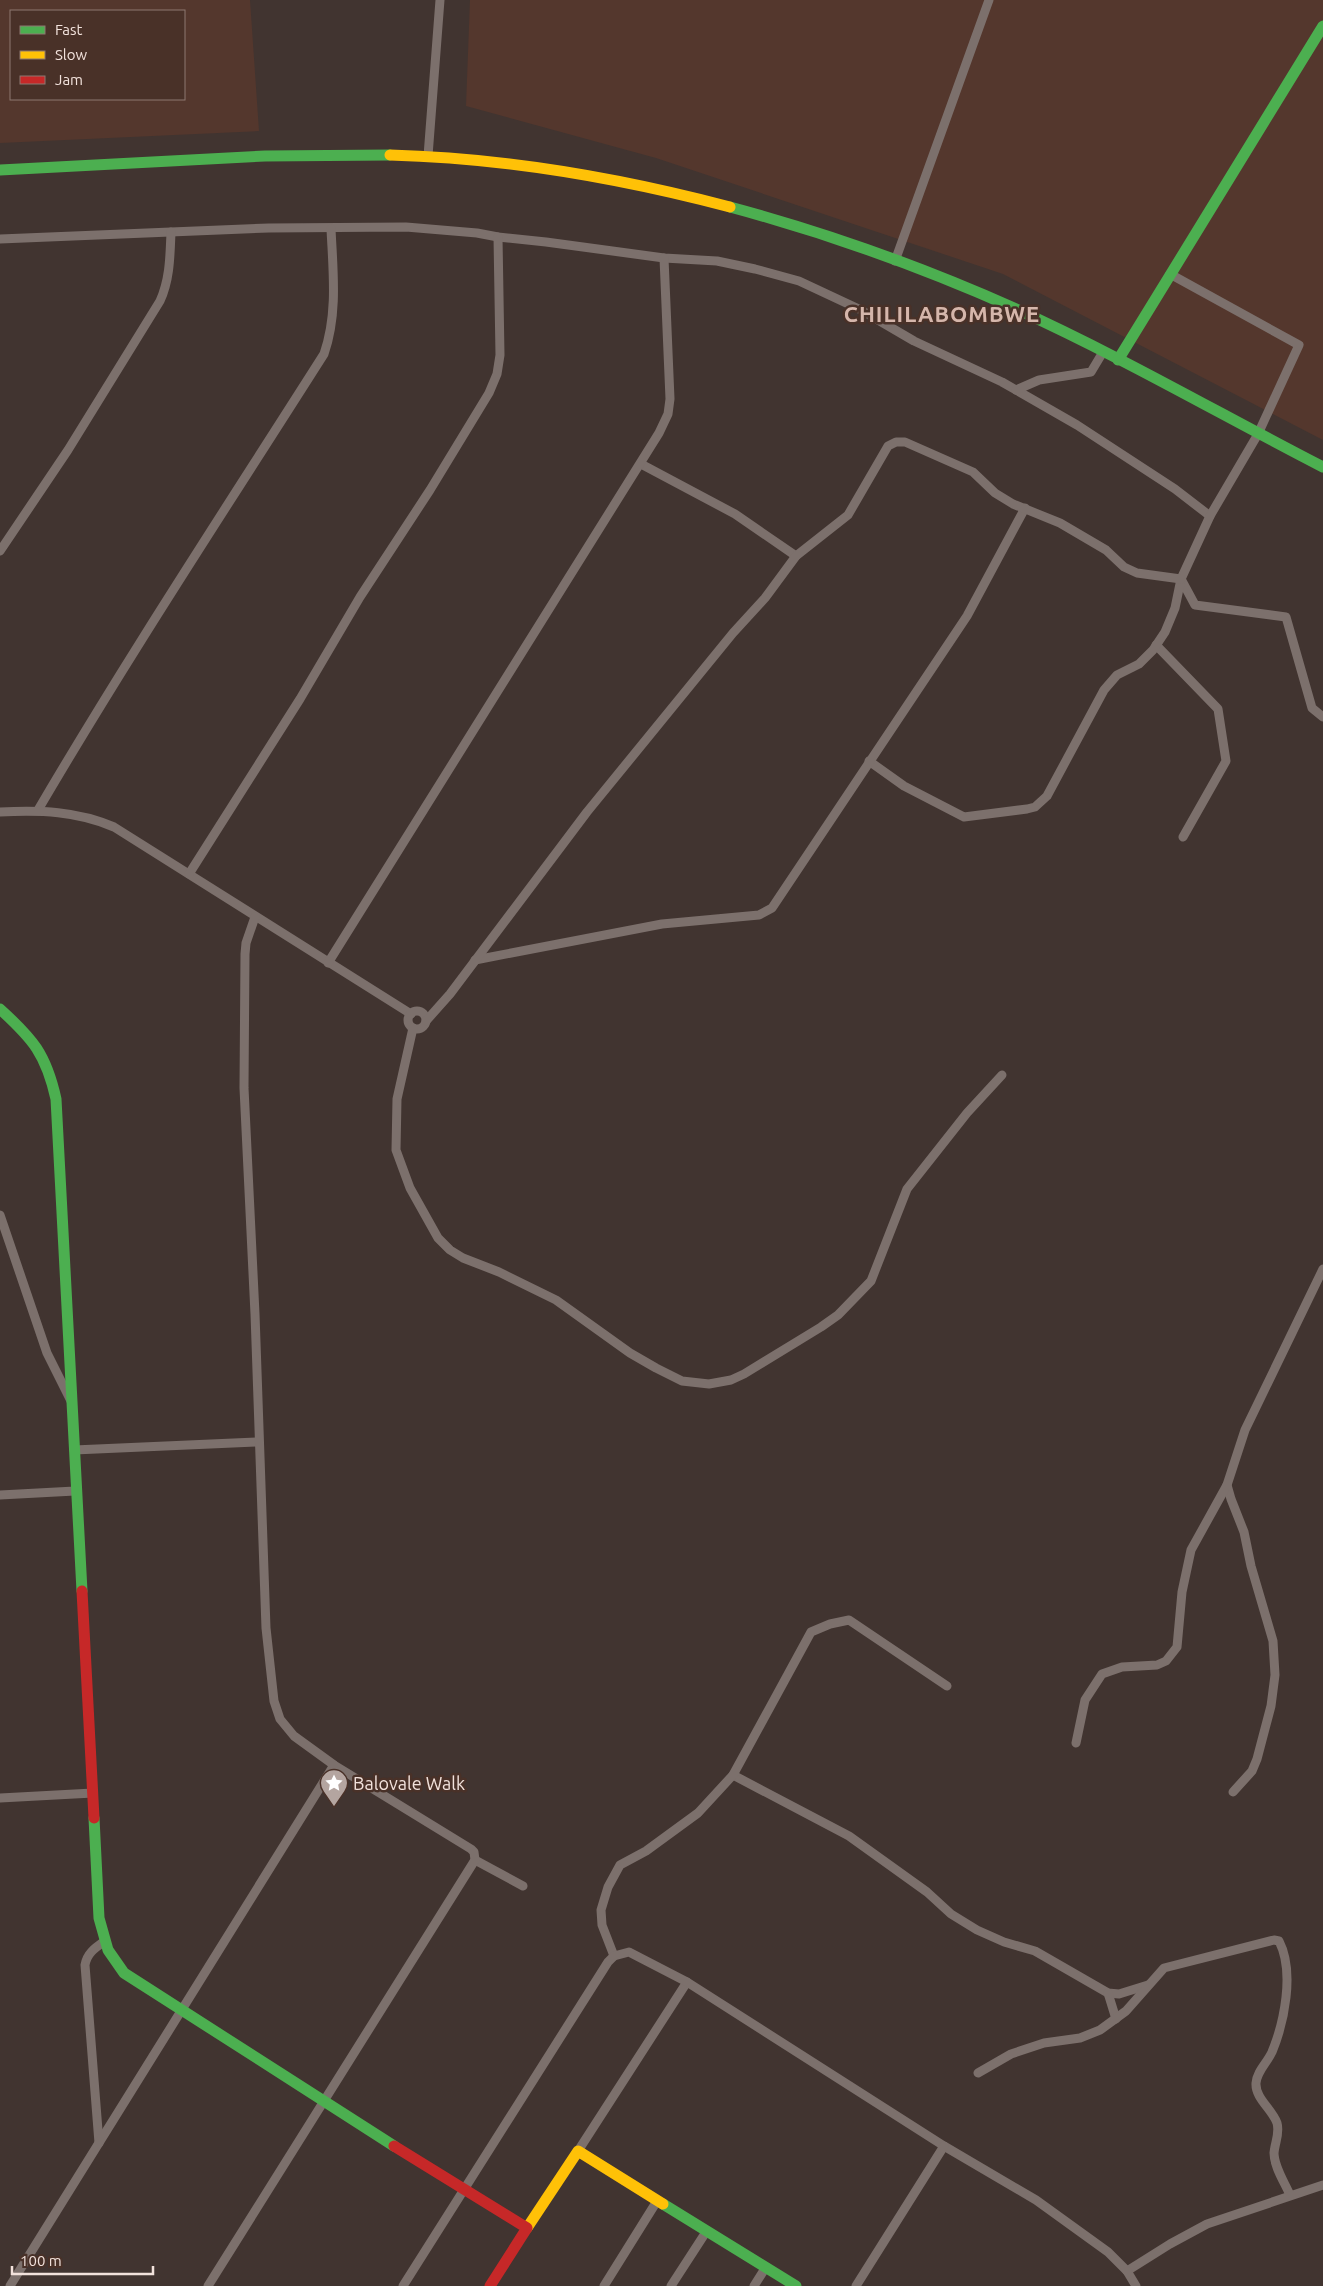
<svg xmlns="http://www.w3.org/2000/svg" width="1323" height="2286" viewBox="0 0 1323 2286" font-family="Ubuntu,sans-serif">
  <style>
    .built { fill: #54372d; fill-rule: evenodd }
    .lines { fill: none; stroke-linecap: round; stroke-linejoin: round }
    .street { stroke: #7c706c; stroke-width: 9 }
    .fast { stroke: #4caf50; stroke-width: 11 }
    .slow { stroke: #ffc107; stroke-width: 11 }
    .jam { stroke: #c62828; stroke-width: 11 }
    .labels { text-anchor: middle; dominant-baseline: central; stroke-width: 5; stroke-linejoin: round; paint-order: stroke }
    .poi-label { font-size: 18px; fill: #f2e2dc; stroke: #493128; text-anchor: start }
    .district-label { font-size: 22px; font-weight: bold; letter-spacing: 1px; fill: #d5b6ab; stroke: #493128 }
  </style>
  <rect width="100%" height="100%" fill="#413430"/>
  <g class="built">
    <path d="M0 0H250L259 131 0 143ZM184 11V99H11V11Z"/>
    <path d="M470 0H1323V440L1003 274 656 158 466 106Z"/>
  </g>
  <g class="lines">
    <g class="street">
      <path d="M428 156 440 0"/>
      <path d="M0 239 269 228 406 227 477 233 498 237 546 242 664 258 717 261 755 269 799 281 861 310 914 341 1002 382 1077 425 1175 489 1210 516"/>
      <path d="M895 261 989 0"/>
      <path d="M1016 390 1039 380 1091 372 1103 352"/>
      <path d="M641 464 735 514 796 556"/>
      <path d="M0 551 68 450 160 301C170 279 170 256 171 232"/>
      <path d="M1181 579 1195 605 1286 617 1312 708 1323 717"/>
      <path d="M1156 645 1218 709 1226 761 1183 837"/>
      <path d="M869 761 904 786 964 817 1027 809 1035 807 1047 796 1104 690 1117 675 1139 664 1153 650 1165 632 1175 608 1181 579 1210 516 1258 434 1299 345 1170 274"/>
      <path d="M38 810C129 655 228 505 324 354 338 314 333 271 331 229"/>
      <path d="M0 812C40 810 77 811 114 827L411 1014"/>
      <path d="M189 874 300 699 360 597 430 490 489 393 497 374 500 355 498 237"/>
      <path d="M475 960 662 924 759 915 772 908 967 616 1025 508"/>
      <path d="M328 963 659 433 668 414 670 399 664 258"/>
      <circle cx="417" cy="1020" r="9"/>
      <path d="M426 1021 450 994 587 812 733 633 765 598 796 556 848 515 888 446 896 442H905L973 472 995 493 1013 504 1060 523 1106 550 1124 567 1137 573 1181 579"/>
      <path d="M413 1028 397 1099 396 1150 410 1188 438 1238 450 1250 463 1258 499 1272 556 1300 630 1353 656 1368 682 1381 709 1384 731 1380 744 1374 821 1327 838 1315 871 1281 907 1189 967 1113 1002 1075"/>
      <path d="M0 1215 47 1353 71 1401"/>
      <path d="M74 1450 258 1442"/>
      <path d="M1227 1485 1231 1499 1244 1532 1251 1566 1273 1641 1275 1675 1271 1706 1257 1759 1252 1771 1233 1792"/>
      <path d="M0 1495 75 1491"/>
      <path d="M1076 1743 1085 1700 1102 1674 1122 1667 1157 1665 1166 1661 1177 1647 1182 1592 1191 1550 1227 1485 1245 1430 1323 1269"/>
      <path d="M733 1775 849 1836 927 1892 951 1914 977 1930 1004 1942 1035 1951 1108 1993 1119 1994 1148 1985"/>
      <path d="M0 1798 93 1793"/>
      <path d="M475 1860 523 1886"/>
      <path d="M614 1956 602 1925 601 1910 608 1887 620 1865 646 1851 698 1813 733 1775 811 1632 830 1624 849 1620 947 1686"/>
      <path d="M1108 1993 1116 2019"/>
      <path d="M978 2073 1011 2054 1044 2043 1080 2038 1100 2030 1126 2011 1164 1968 1274 1940 1279 1941C1295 1972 1284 2023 1272 2052 1267 2063 1257 2071 1256 2083 1255 2098 1272 2109 1277 2123 1280 2133 1275 2142 1274 2153 1274 2167 1285 2183 1290 2195"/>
      <path d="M99 2143 85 1965C87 1953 95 1948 105 1941"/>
      <path d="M578 2151 687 1982"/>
      <path d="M1127 2271 1170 2244 1207 2224 1323 2185"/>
      <path d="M10 2286 334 1765"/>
      <path d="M208 2286 475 1860 474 1852 471 1849 334 1765 294 1736 280 1719 274 1701 266 1628 255 1314 244 1088 245 954 246 943 255 917"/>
      <path d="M403 2286 608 1962 614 1956 629 1952 687 1982 944 2146 1036 2200 1108 2252 1127 2271 1136 2286"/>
      <path d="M604 2286 657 2201"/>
      <path d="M671 2286 706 2232"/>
      <path d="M754 2286 766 2267"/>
      <path d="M856 2286 944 2146"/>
    </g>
    <g class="fast">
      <path d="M0 170 265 156 390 155"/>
      <path d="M730 207C827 233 922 267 1014 308 1120 356 1220 414 1323 467"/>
      <path d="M1118 360 1323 26"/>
      <path d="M0 1009C33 1039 46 1054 56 1099L82 1591"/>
      <path d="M94 1818 99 1918 108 1950 124 1973 394 2146"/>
      <path d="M663 2204 796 2286"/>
    </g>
    <g class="slow">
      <path d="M390 155C504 158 620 178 730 207"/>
      <path d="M527 2228 578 2151 663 2204"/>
    </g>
    <g class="jam">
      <path d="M82 1591 94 1818"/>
      <path d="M394 2146 527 2228 490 2286"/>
    </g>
  </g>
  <defs>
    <g id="sight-pin" transform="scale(1.4375)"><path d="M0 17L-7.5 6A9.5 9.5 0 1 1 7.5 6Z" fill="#b4a5a0" stroke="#493128"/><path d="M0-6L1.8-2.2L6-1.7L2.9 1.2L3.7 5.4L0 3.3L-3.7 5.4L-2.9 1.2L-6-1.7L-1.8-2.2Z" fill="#fff"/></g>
  </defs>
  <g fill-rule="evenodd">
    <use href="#sight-pin" x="334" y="1783"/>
  </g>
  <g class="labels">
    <g class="poi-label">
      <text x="353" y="1783">Balovale Walk</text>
    </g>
    <g class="district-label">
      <text x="942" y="313">CHILILABOMBWE</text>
    </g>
  </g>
  <rect x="10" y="10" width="175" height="90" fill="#493128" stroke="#8d7870"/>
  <rect x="20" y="26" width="25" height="8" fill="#4caf50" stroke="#8d7870"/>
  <text x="55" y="35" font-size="15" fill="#f2e2dc">Fast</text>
  <rect x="20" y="51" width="25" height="8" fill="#ffc107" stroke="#8d7870"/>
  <text x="55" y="60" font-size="15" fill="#f2e2dc">Slow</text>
  <rect x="20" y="76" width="25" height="8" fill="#c62828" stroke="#8d7870"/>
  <text x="55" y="85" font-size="15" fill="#f2e2dc">Jam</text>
  <path d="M12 2266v8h141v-8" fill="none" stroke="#f2e2dc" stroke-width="2.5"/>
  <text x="20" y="2266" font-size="15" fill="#f2e2dc" stroke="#493128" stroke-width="4" paint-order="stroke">100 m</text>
</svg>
